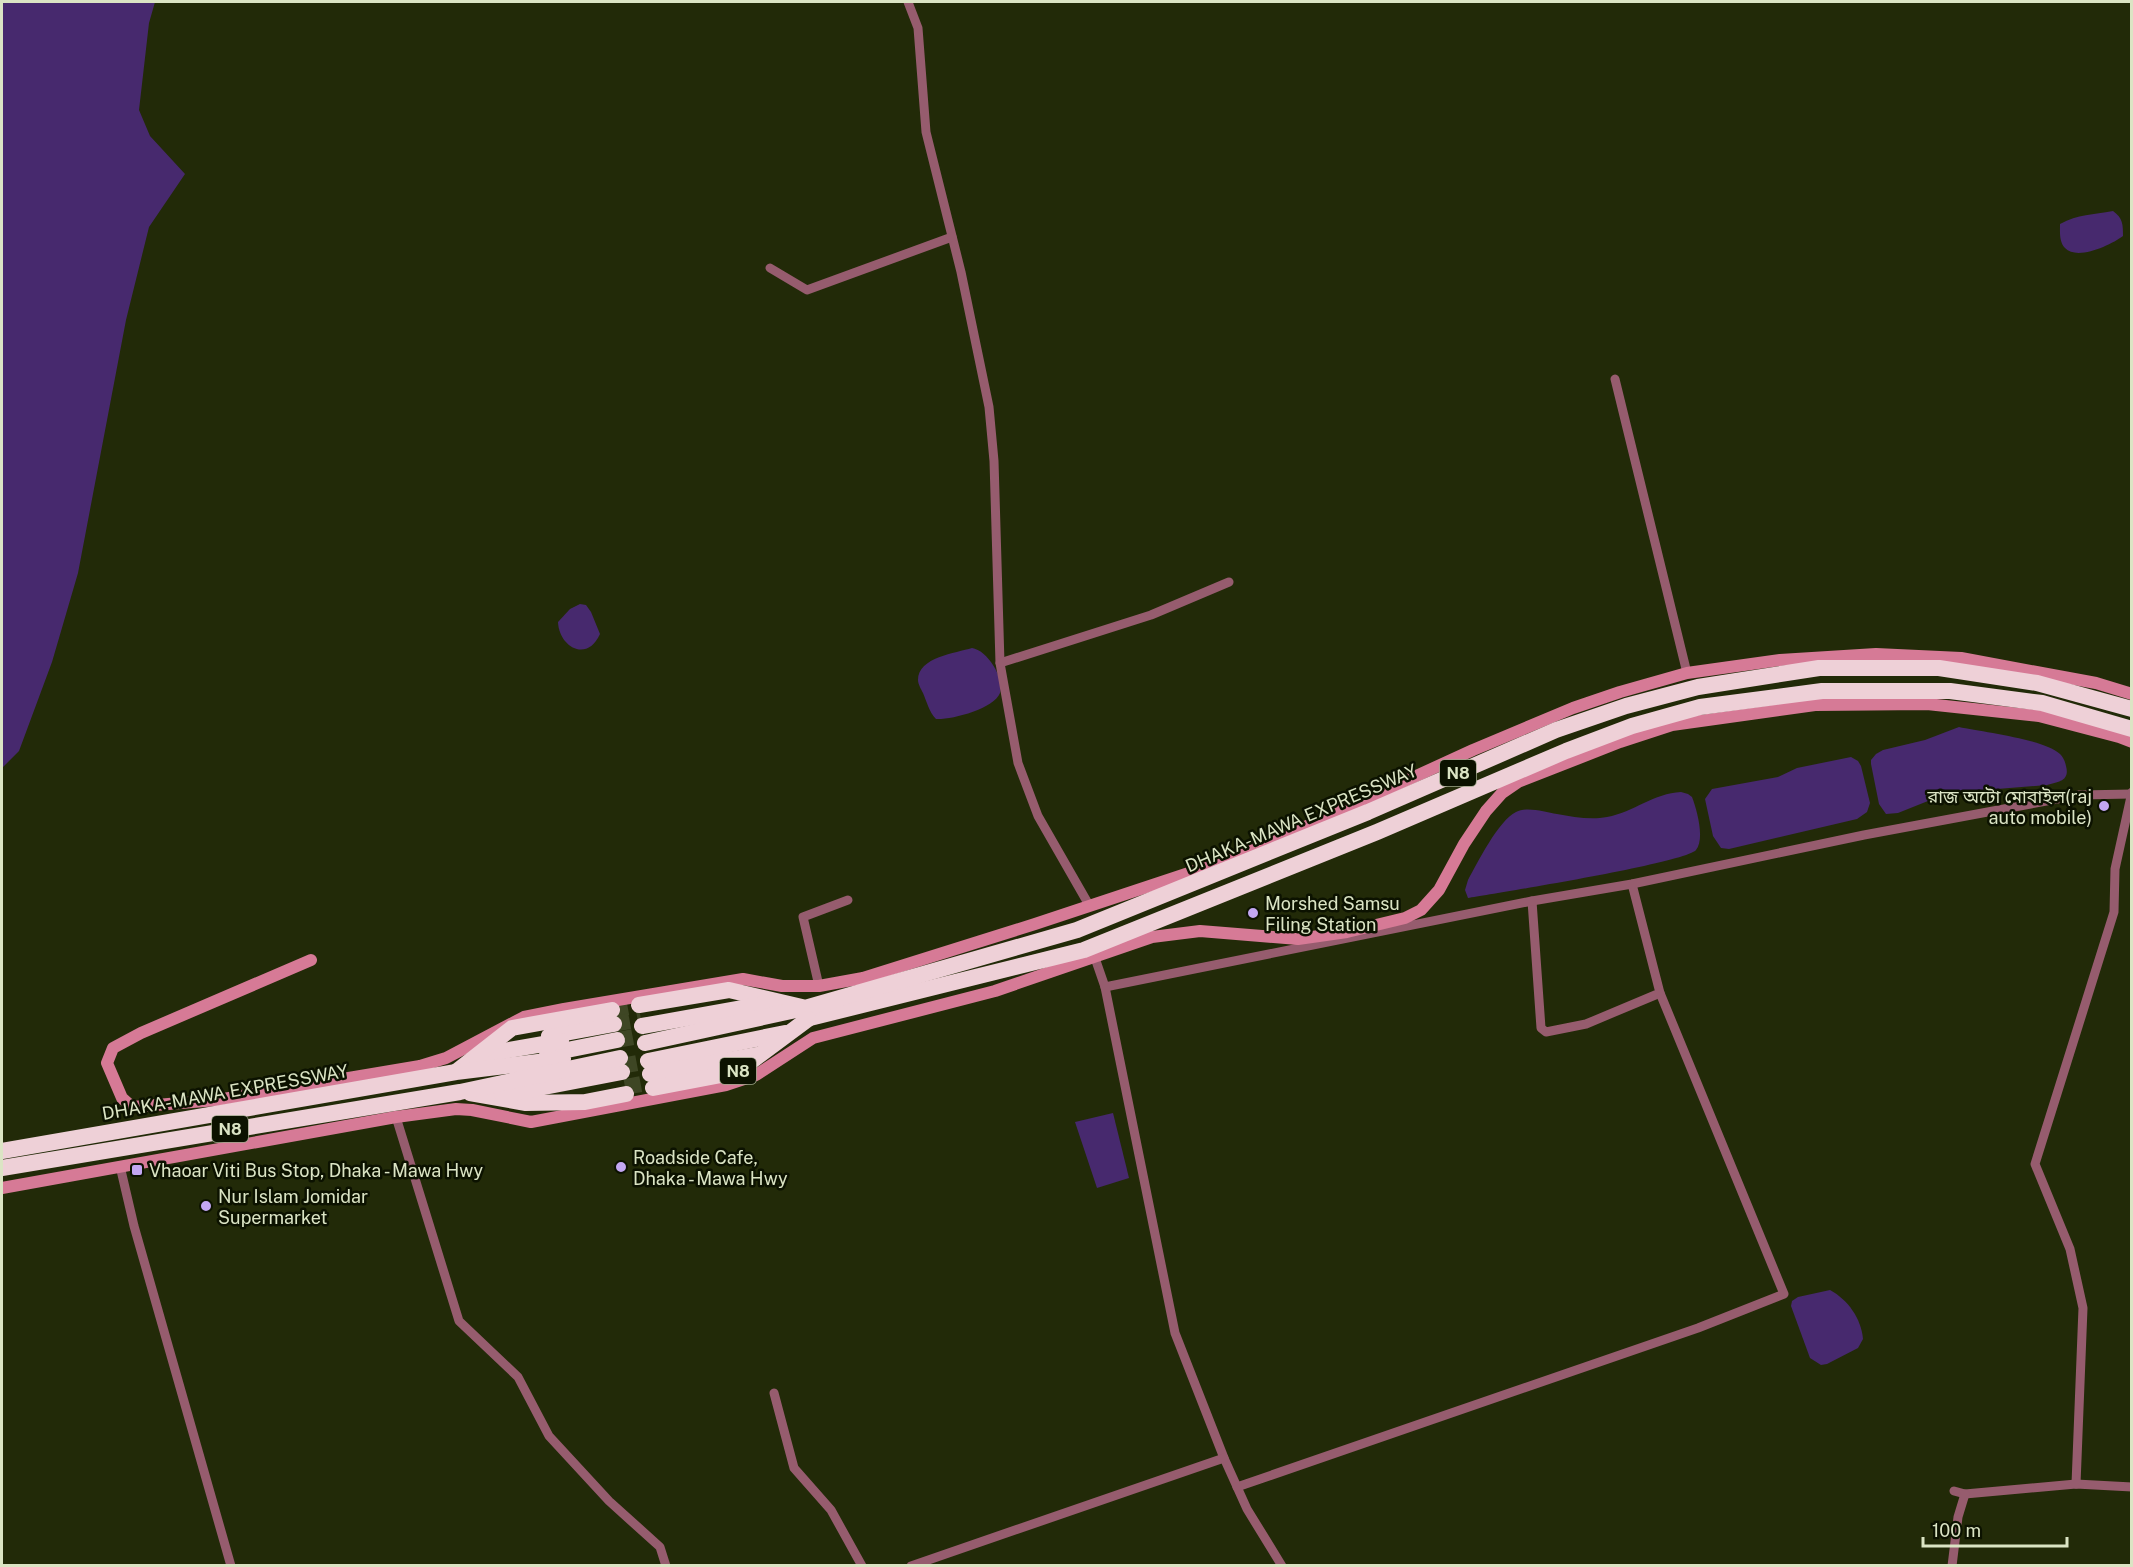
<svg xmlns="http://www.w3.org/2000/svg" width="2133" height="1567" viewBox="0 0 2133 1567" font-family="'Public Sans','Noto Sans Bengali',sans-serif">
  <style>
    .water { fill: #47296e }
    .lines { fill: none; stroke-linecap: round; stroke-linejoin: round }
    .highway-tunnel { stroke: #3e4624; stroke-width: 16; stroke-dasharray: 16 8; stroke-linecap: butt }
    .street { stroke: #965c6e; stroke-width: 9 }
    .secondary { stroke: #d67a96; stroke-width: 12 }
    .highway { stroke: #eed0d7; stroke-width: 16 }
    .poi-dot { fill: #c3a7f2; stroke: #0c1200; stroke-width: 2 }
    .labels { text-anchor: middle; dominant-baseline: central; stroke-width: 5; stroke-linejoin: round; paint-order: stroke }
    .shield { fill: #0c1200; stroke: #9da589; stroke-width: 1.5 }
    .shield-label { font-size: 16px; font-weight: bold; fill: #dbe4c4 }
    .poi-label { font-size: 18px; fill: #dbe4c4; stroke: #0c1200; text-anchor: start }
    .street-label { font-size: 18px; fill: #dbe4c4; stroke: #0c1200 }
  </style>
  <rect width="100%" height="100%" fill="#222a08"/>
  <g class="water">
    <path d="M2 2H155L149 23 139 110 150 136 185 174 149 227 126 320 78 573 52 662 19 751 2 768Z"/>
    <path d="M2113 211C2123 218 2123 225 2123 236 2111 245 2077 261 2065 248 2059 242 2060 232 2060 224 2078 214 2093 215 2113 211Z"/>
    <path d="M580 604 586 605 591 612 600 634C587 663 559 647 558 622L570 609Z"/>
    <path d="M972 648C987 650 1005 678 1000 693 994 709 951 720 936 719 929 712 927 702 923 693 921 689 918 684 918 680 918 657 956 653 972 648Z"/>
    <path d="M1959 727C1982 732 2044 739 2060 754 2063 757 2065 761 2066 766 2070 781 2059 782 2047 785L1948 793 1898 813 1886 814 1879 804 1871 764V760L1876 754 1883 750 1925 740Z"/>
    <path d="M1851 757 1858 761 1861 766 1870 803 1867 812 1857 819 1729 849 1721 848 1713 836 1705 799 1712 789 1778 777 1797 768Z"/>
    <path d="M1681 792 1688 794 1692 797C1697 810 1705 839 1696 850 1685 863 1498 893 1468 898L1465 890 1468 880C1478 862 1498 821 1516 812 1527 806 1545 812 1557 814 1573 817 1591 820 1607 817 1634 812 1654 793 1681 792Z"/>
    <path d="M1113 1113 1129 1178 1097 1188 1075 1122Z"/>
    <path d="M1830 1290C1848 1300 1861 1318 1863 1339L1858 1348 1827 1364 1821 1365 1810 1358 1791 1306 1792 1301 1798 1297Z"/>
  </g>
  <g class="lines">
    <g class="highway-tunnel">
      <path d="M612 1010 639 1005"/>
      <path d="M614 1024 641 1019"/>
      <path d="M617 1040 644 1035"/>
      <path d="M621 1066 648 1061"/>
      <path d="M625 1087 652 1082"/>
    </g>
    <g class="street">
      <path d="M908 2 918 28 926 132 961 272 989 407 994 461 1000 663 1018 763 1038 816 1089 905"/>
      <path d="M770 268 807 290 952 237"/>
      <path d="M1615 379 1687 673"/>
      <path d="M1000 663 1151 615 1229 582"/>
      <path d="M1532 901 1541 1028 1546 1032 1586 1024 1660 993 1632 884"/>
      <path d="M1095 958 1105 987 1532 901 1632 884 1864 835 2079 795 2132 794"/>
      <path d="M819 986 803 917 848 900"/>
      <path d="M1105 987 1175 1333 1224 1458 1247 1509 1282 1566"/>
      <path d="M396 1117 459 1321 518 1377 549 1436 609 1501 660 1547 666 1566"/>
      <path d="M120 1166 134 1226 231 1566"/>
      <path d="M774 1393 794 1468 831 1510 862 1566"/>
      <path d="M2076 1484 2083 1308 2070 1249 2035 1164 2114 912 2115 869 2132 792"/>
      <path d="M1237 1487 1698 1328 1784 1294 1660 993"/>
      <path d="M1954 1491 1965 1494 2076 1484 2132 1487"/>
      <path d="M911 1566 1224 1458"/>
      <path d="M1952 1566 1958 1517 1965 1494"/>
    </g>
    <g class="secondary">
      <path d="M311 960 141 1033 113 1048 107 1063 122 1098 132 1107 217 1100 420 1066 446 1058 524 1017 564 1009 743 979 782 986H819L863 978 1035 924 1222 862 1283 837 1473 750 1573 708 1620 692 1687 673 1780 660 1876 654 1961 658 2096 683 2132 694"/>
      <path d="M2 1188 396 1117 456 1109 472 1110 531 1122 726 1085 756 1075 813 1038 995 991 1152 937 1200 931 1298 939 1347 932 1405 918 1421 910 1439 890 1464 844 1486 811 1502 793 1518 782 1620 742 1672 725 1815 705 1927 704 2039 716 2119 737 2132 742"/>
    </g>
    <g class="highway">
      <path d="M639 1005 729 990 802 1007"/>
      <path d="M810 1018 1084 950 1377 832 1566 751 1632 726 1700 707 1822 691H1950L2042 703 2132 729"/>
      <path d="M642 1026 771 1003"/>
      <path d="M549 1036 614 1024"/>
      <path d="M645 1043 805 1008 1077 930 1368 812 1556 730 1626 706 1698 687 1819 668H1939L2037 683 2132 709"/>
      <path d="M547 1054 617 1040"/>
      <path d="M480 1055 561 1041"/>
      <path d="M648 1061 785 1033"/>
      <path d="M457 1071 512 1028 612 1010"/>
      <path d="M650 1074 756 1055"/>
      <path d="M653 1088 737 1072 808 1019"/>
      <path d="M470 1093 526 1103 585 1102 626 1094"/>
      <path d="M502 1095 622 1072"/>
      <path d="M2 1151 456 1072 563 1059"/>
      <path d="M2 1168 460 1092 620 1058"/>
    </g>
  </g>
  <g class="poi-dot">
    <circle cx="2104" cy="806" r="6"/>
    <circle cx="1253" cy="913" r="6"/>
    <circle cx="621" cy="1167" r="6"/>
    <rect x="131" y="1164" width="12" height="12" rx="3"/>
    <circle cx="206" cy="1206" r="6"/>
  </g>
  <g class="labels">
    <g class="shield">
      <rect x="1440" y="760" width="36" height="26" rx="4.5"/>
      <rect x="720" y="1058" width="36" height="26" rx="4.5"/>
      <rect x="212" y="1116" width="36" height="26" rx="4.5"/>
    </g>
    <g class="shield-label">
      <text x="1458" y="773">N8</text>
      <text x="738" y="1071">N8</text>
      <text x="230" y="1129">N8</text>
    </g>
    <g class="poi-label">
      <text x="2092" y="796" text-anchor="end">রাজ অটো মোবাইল(raj<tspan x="2092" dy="21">auto mobile)</tspan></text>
      <text x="1265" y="903">Morshed Samsu<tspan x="1265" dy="21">Filing Station</tspan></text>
      <text x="633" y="1157">Roadside Cafe,<tspan x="633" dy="21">Dhaka - Mawa Hwy</tspan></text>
      <text x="149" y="1170">Vhaoar Viti Bus Stop, Dhaka - Mawa Hwy</text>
      <text x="218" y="1196">Nur Islam Jomidar<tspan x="218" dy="21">Supermarket</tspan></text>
    </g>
    <g class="street-label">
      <text transform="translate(1301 818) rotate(-23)">DHAKA-MAWA EXPRESSWAY</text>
      <text transform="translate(225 1092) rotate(-10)">DHAKA-MAWA EXPRESSWAY</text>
    </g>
  </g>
  <rect width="2133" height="1567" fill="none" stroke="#dbe4c4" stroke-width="6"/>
  <path d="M1923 1537v9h144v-9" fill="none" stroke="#dbe4c4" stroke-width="3"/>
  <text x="1932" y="1537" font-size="18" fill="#dbe4c4" stroke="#0c1200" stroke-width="4.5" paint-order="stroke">100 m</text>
</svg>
